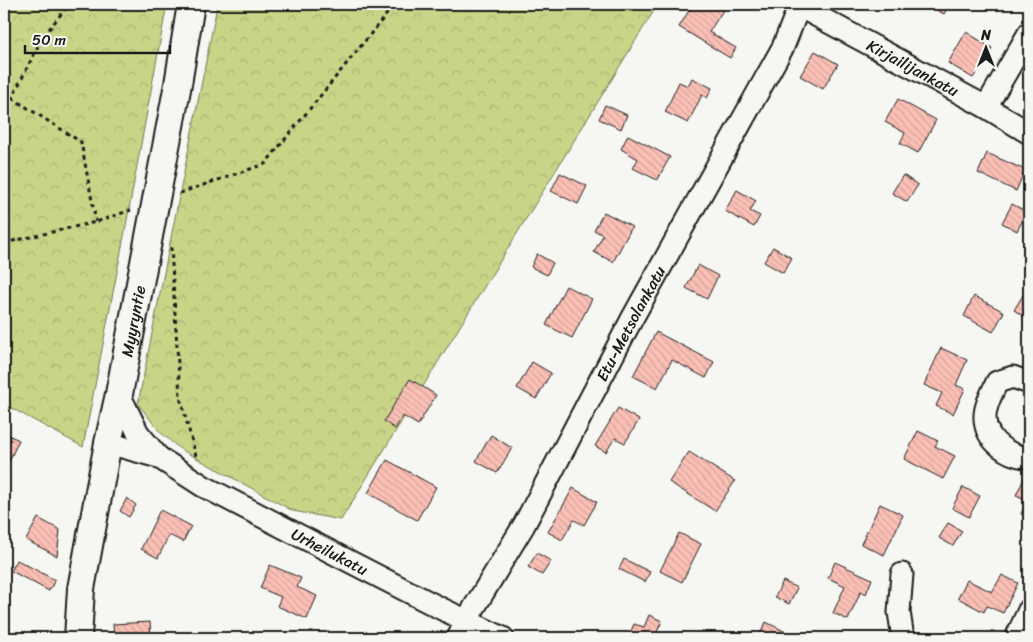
<svg xmlns="http://www.w3.org/2000/svg" width="1033" height="642" viewBox="0 0 1033 642" font-family="Sriracha,sans-serif">
  <style>
    .forest { fill: url(#forest-crowns); stroke: #727852 }
    .building { fill: url(#building-back-hatch); stroke: #1c1c1c }
    .lines { fill: none; stroke-linecap: round; stroke-linejoin: round }
    .minor-casing { stroke: #1c1c1c; stroke-width: 25 }
    .tertiary-casing { stroke: #1c1c1c; stroke-width: 30 }
    .path { stroke: #1c1c1c; stroke-width: 3; stroke-dasharray: 4 4; stroke-linecap: butt }
    .minor { stroke: #f6f6f2; stroke-width: 21 }
    .tertiary { stroke: #f6f6f2; stroke-width: 26 }
    .labels { text-anchor: middle; dominant-baseline: central; stroke-width: 4; stroke-linejoin: round; paint-order: stroke }
    .street-label { font-size: 16px; fill: #1c1c1c; stroke: #f6f6f2 }
  </style>
  <defs>
    <pattern id="forest-crowns" width="20" height="18" patternUnits="userSpaceOnUse" patternTransform="scale(1.25)"><rect width="20" height="18" fill="#c9d487"/><path d="M2 6a3 3 0 1 1 6 0M12 15a3 3 0 1 1 6 0" fill="none" stroke="#acb574"/></pattern>
    <pattern id="building-back-hatch" width="6" height="6" patternUnits="userSpaceOnUse" patternTransform="scale(1.25)"><rect width="6" height="6" fill="#fbc0b6"/><path d="M-1 5l2 2M0 0l6 6M5-1l2 2" fill="none" stroke="#d7a49c"/></pattern>
  </defs>
  <rect width="100%" height="100%" fill="#f6f6f2"/>
  <filter id="ink" filterUnits="userSpaceOnUse"><feTurbulence type="fractalNoise" baseFrequency=".02" numOctaves="2"/><feDisplacementMap in="SourceGraphic" scale="10" xChannelSelector="R" yChannelSelector="G"/><feConvolveMatrix kernelMatrix="1 2 1 2 8 2 1 2 1" color-interpolation-filters="sRGB"/></filter>
  <g filter="url(#ink)">
    <g class="forest">
      <path d="M4 4H167L124 236 83 447 4 404Z"/>
      <path d="M220 4H658L341 520 293 511 180 449 160 432 138 404 217 6Z"/>
    </g>
    <g class="building">
      <path d="M693 4H727L709 32 736 48 730 58 679 27Z"/>
      <path d="M926 4H949L944 14Z"/>
      <path d="M966 32 992 48 973 78 948 63Z"/>
      <path d="M815 51 838 64 823 89 800 76Z"/>
      <path d="M692 78 712 88 707 98 702 95 688 123 665 112 679 82 688 86Z"/>
      <path d="M898 99 936 120 918 153 900 143 905 133 885 122Z"/>
      <path d="M605 105 627 115 621 129 599 119Z"/>
      <path d="M628 135 670 157 657 180 633 168 638 159 621 149Z"/>
      <path d="M987 153 1025 170 1016 191 978 173Z"/>
      <path d="M560 173 587 186 578 204 551 191Z"/>
      <path d="M903 175 918 185 907 202 892 193Z"/>
      <path d="M737 190 756 201 750 211 760 216 754 227 725 211Z"/>
      <path d="M1012 204 1027 212 1017 231 1002 223Z"/>
      <path d="M604 212 632 227 613 262 594 252 603 235 594 230Z"/>
      <path d="M773 247 792 258 783 273 764 262Z"/>
      <path d="M537 254 553 263 547 275 531 267Z"/>
      <path d="M698 265 718 276 707 299 686 288Z"/>
      <path d="M566 286 592 299 572 338 546 325Z"/>
      <path d="M1025 292 1029 295V316L1028 319 1014 310Z"/>
      <path d="M974 296 1004 312 993 332 964 316Z"/>
      <path d="M656 332 714 362 706 378 672 360 657 388 633 376Z"/>
      <path d="M941 348 967 360 956 385 965 389 953 414 936 406 942 393 924 385Z"/>
      <path d="M532 362 551 373 536 399 517 388Z"/>
      <path d="M410 379 436 395 418 425 403 416 395 429 384 421Z"/>
      <path d="M618 408 639 420 625 443 615 438 606 452 595 446Z"/>
      <path d="M918 431 938 441 935 446 955 456 943 479 904 459Z"/>
      <path d="M4 433 19 440 4 472Z"/>
      <path d="M491 435 512 448 497 473 476 461Z"/>
      <path d="M689 452 735 481 715 511 669 482Z"/>
      <path d="M387 460 436 487 417 520 368 493Z"/>
      <path d="M1025 477 1029 479V518L1021 514 1027 500 1016 495Z"/>
      <path d="M963 487 980 496 969 517 952 508Z"/>
      <path d="M573 488 597 502 584 525 574 520 562 540 548 532Z"/>
      <path d="M127 498 136 505 129 517 120 511Z"/>
      <path d="M880 504 903 515 884 555 861 544Z"/>
      <path d="M160 510 191 526 183 542 169 535 158 558 141 549Z"/>
      <path d="M38 518 60 530 57 556 26 540Z"/>
      <path d="M948 523 962 531 953 546 939 538Z"/>
      <path d="M679 533 701 544 682 582 660 571Z"/>
      <path d="M537 553 551 561 542 575 528 567Z"/>
      <path d="M624 559 650 572 645 582 619 569Z"/>
      <path d="M17 560 55 580 49 591 11 571Z"/>
      <path d="M835 562 872 579 866 594 861 591 848 620 833 613 845 586 828 578Z"/>
      <path d="M270 565 301 578 297 587 317 596 307 619 277 606 281 597 260 588Z"/>
      <path d="M1002 575 1018 583 1003 613 987 606 984 612 958 598 967 580 992 592Z"/>
      <path d="M783 581 797 588 789 604 775 597Z"/>
      <path d="M649 615 662 621 654 638H628L634 624 644 627Z"/>
      <path d="M150 622 151 638H114L113 624Z"/>
      <path d="M766 622 798 638H758Z"/>
    </g>
    <g class="lines">
      <g class="minor-casing">
        <g id="minor">
          <path id="s1" d="M795 4 986 107 1029 133"/>
          <path d="M986 107 1029 33"/>
          <path d="M1029 383 1013 377 997 382C992 393 984 407 985 419 986 441 1009 457 1029 457"/>
          <path d="M119 394 138 433 158 457"/>
          <path id="s2" d="M108 443 158 457 203 486 442 609 503 638"/>
          <path d="M902 574 899 612 903 638"/>
          <path id="s3" d="M458 638 466 621 524 525 633 317 783 47 800 4"/>
          <path d="M1016 638 1029 610"/>
        </g>
      </g>
      <g class="tertiary-casing">
        <g id="tertiary">
          <path id="s4" d="M78 638 81 589 108 443 119 394 178 84 191 4"/>
        </g>
      </g>
      <g class="path">
        <path d="M12 98 81 142 96 222"/>
        <path d="M4 114 42 38 69 4"/>
        <path d="M180 193 265 164 395 4"/>
        <path d="M4 243 96 222 131 210"/>
        <path d="M171 247 180 397 196 456"/>
      </g>
      <use href="#minor" class="minor"/>
      <use href="#tertiary" class="tertiary"/>
    </g>
  </g>
  <g class="labels">
    <g class="street-label">
      <text stroke="none"><textPath href="#s1" startOffset="134">Kirjailijankatu</textPath></text>
      <text stroke="none"><textPath href="#s4" startOffset="322">Myyryntie</textPath></text>
      <text stroke="none"><textPath href="#s3" startOffset="359">Etu-Metsolankatu</textPath></text>
      <text stroke="none"><textPath href="#s2" startOffset="248">Urheilukatu</textPath></text>
    </g>
  </g>
  <rect width="1033" height="642" fill="none" stroke="#f6f6f2" stroke-width="20"/>
  <rect x="10" y="10" width="1013" height="622" fill="none" stroke="#1c1c1c" stroke-width="2" filter="url(#ink)"/>
  <g transform="translate(986 48)" stroke="#f6f6f2" stroke-width="4" paint-order="stroke">
  <path d="M0-4L9 19L0 12L-9 19Z" fill="#1c1c1c"/>
  <text y="-8" font-size="14" font-weight="bold" text-anchor="middle" fill="#1c1c1c">N</text>
  </g>
  <path d="M25 45v8h145v-8" fill="none" stroke="#1c1c1c" stroke-width="2.5"/>
  <text x="32" y="45" font-size="15" fill="#1c1c1c" stroke="#f6f6f2" stroke-width="4" paint-order="stroke">50 m</text>
</svg>
